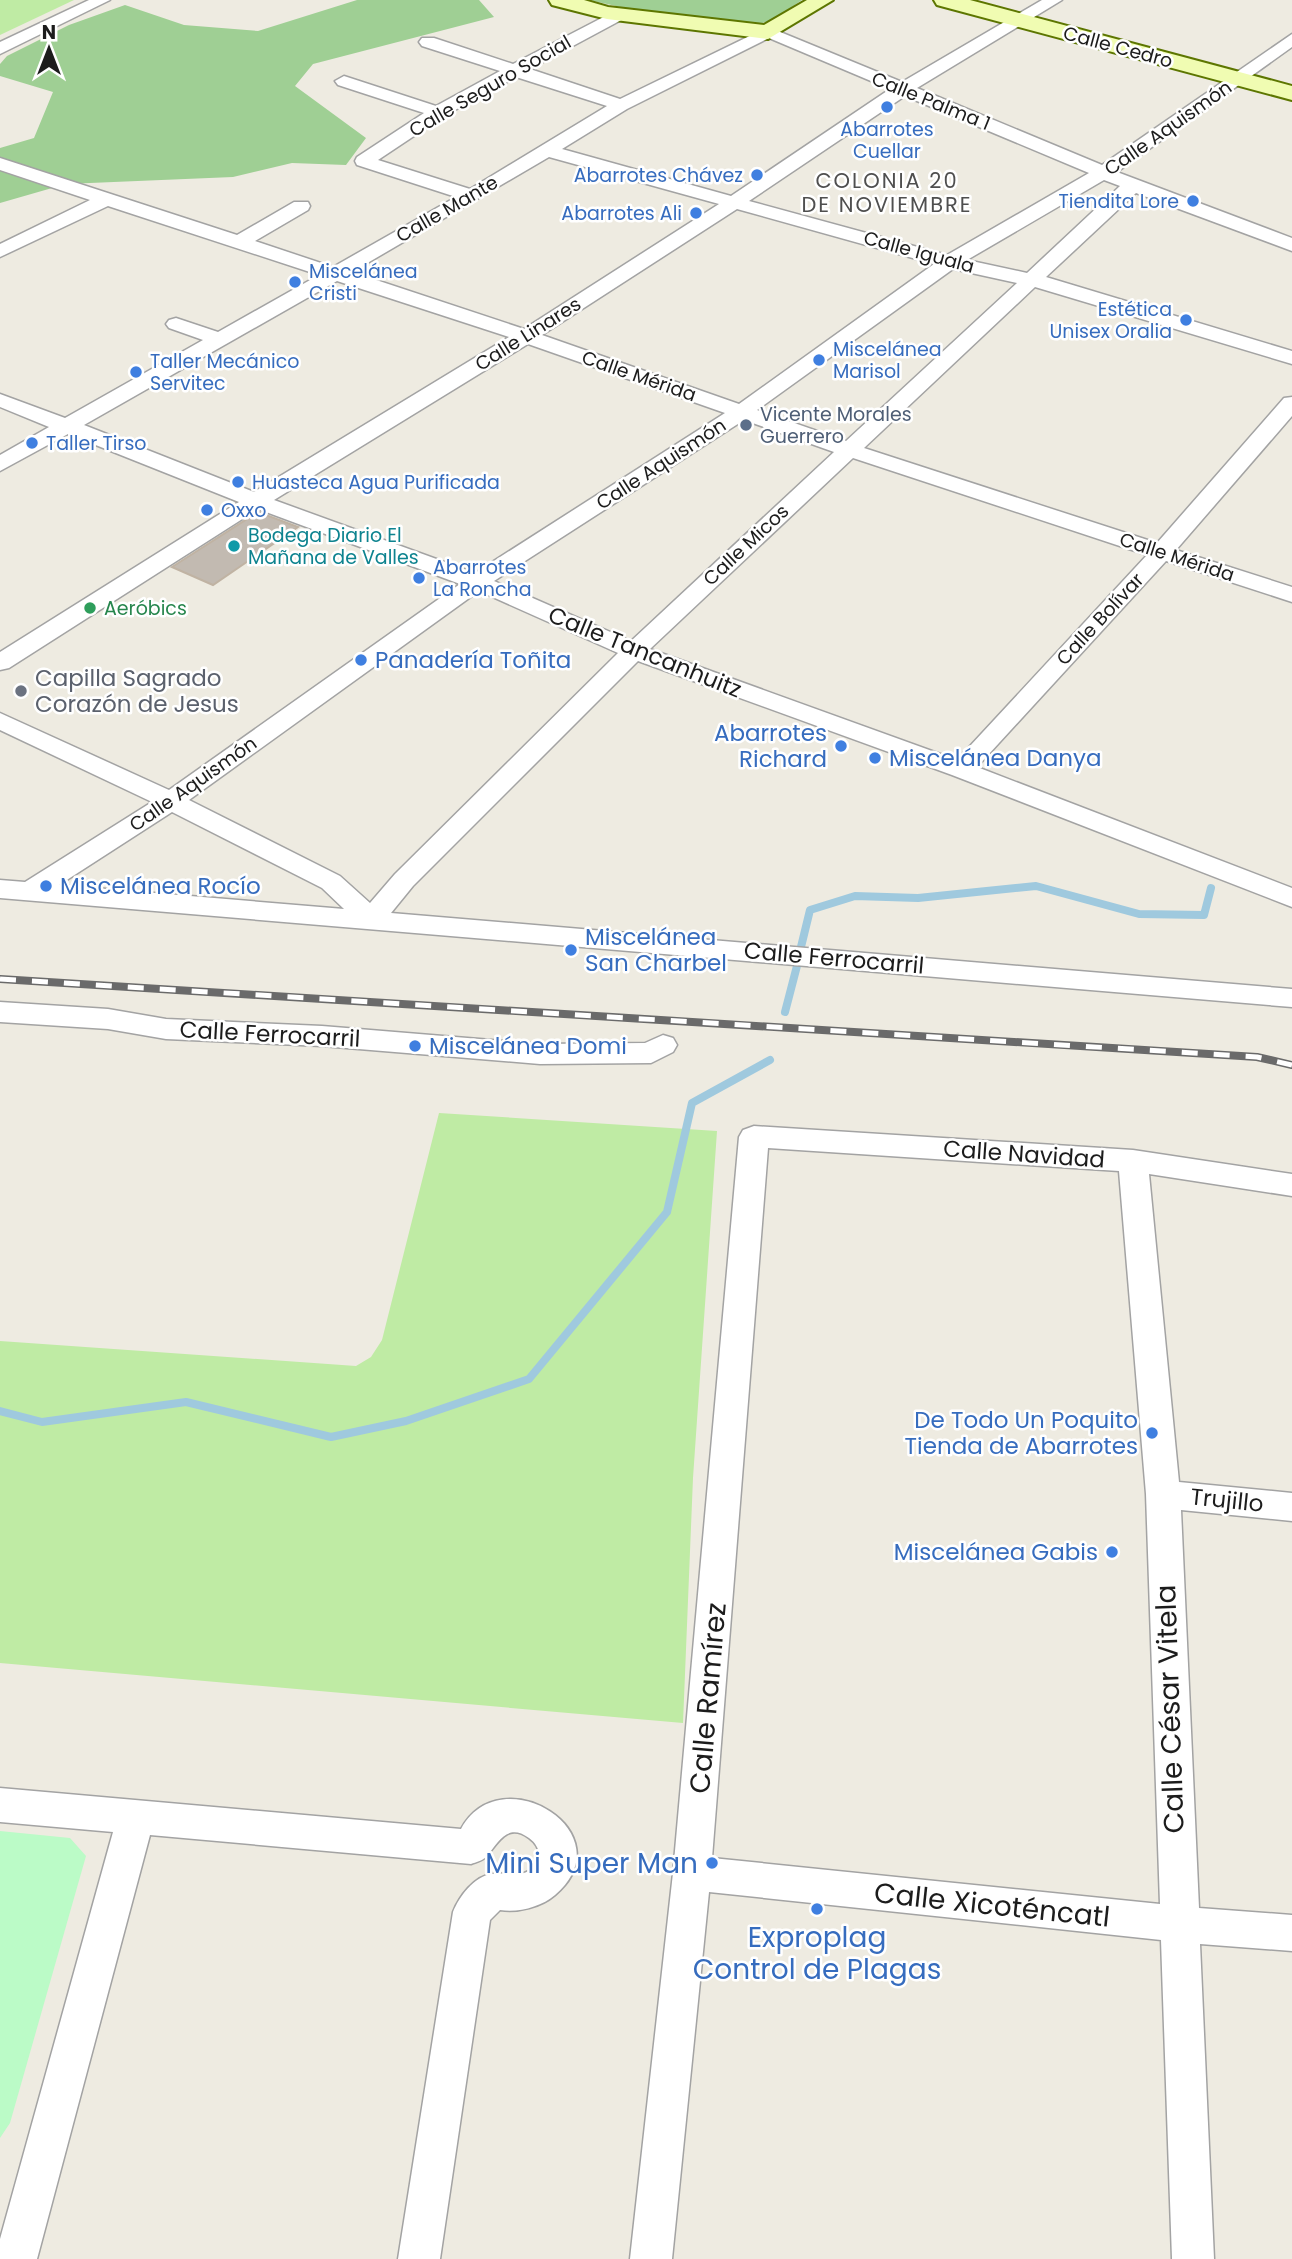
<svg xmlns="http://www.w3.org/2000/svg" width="1292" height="2259" viewBox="0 0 1292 2259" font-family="Poppins,sans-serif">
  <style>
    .grass { fill: #bfeba4 }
    .forest { fill: #9fcf94 }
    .park { fill: #bbfbc7 }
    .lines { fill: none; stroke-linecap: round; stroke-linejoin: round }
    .stream { stroke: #9fc9de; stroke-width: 8 }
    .building { fill: #c2bab1; stroke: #c0b3a3; stroke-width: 2 }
    .street-casing { stroke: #a3a3a3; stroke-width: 3 }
    .secondary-casing { stroke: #5d7600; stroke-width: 4 }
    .street { fill: #fff; fill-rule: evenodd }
    .secondary { fill: #f0fcb2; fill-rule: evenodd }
    .rail-casing { stroke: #6a6a6a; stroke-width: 8 }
    .rail { stroke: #fff; stroke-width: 5; stroke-dasharray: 16; stroke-linecap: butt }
    .shop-dot { fill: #3f7fe0; stroke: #fff; stroke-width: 2.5 }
    .service-dot { fill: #5c6f8a; stroke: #fff; stroke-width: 2.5 }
    .culture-dot { fill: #0f9aa8; stroke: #fff; stroke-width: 2.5 }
    .leisure-dot { fill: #2e9e5b; stroke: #fff; stroke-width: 2.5 }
    .worship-dot { fill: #6b7280; stroke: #fff; stroke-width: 2.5 }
    .labels { text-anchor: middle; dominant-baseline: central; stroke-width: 5; stroke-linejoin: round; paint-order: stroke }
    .far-street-label { font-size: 19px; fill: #1c1c1c; stroke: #fff }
    .far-shop-label { font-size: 19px; fill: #366cbe; stroke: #fff; text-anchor: start }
    .far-service-label { font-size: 19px; fill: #4e5e75; stroke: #fff; text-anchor: start }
    .far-culture-label { font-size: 19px; fill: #0d838f; stroke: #fff; text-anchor: start }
    .far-leisure-label { font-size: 19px; fill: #27864d; stroke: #fff; text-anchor: start }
    .far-neighbourhood-label { font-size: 21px; letter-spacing: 2px; fill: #4f4f4f; stroke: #fff }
    .street-label { font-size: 23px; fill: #1c1c1c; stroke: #fff }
    .shop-label { font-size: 23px; fill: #366cbe; stroke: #fff; text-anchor: start }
    .worship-label { font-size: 23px; fill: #5b616d; stroke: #fff; text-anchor: start }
    .near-street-label { font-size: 28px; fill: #1c1c1c; stroke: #fff }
    .near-shop-label { font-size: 28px; fill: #366cbe; stroke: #fff; text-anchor: end }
  </style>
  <rect width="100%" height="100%" fill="#eeebe1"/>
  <g class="grass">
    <path d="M0 0H74L0 35Z"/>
    <path d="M439 1113 717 1131 693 1478 683 1723 0 1663V1341L356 1366 371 1357 382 1340Z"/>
  </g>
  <g class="forest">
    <path d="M357 0H479L494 17 313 64 295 86 366 138 346 165 292 163 233 177 66 184 0 203V148L34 138 53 92 0 76V64L7 56 69 25 125 5 184 25 258 31Z"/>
    <path d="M589 0H802L773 20 755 25 643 12Z"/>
  </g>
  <path class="park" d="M0 1831 70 1838 86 1856 10 2123 0 2138Z"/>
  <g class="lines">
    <g class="stream">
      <path d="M800 951 810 910 855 896 918 898 1036 886 1139 914 1204 915 1211 888"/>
      <path d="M785 1012 798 962"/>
      <path d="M0 1411 42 1422 186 1402 331 1437 406 1421 529 1379 667 1212 692 1103 770 1060"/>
    </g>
  </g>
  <path class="building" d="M258 512 298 527 213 585 172 567Z"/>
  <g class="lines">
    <g class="street-casing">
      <g id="street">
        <path d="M89 0H110L0 54V42Z"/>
        <path d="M1042 0H1062L917 88 1102 165 1292 34V47L1117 172 1292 238V251L1136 193 1046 277 1292 351V364L1035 287 864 448 1157 543 1284 398 1292 397V416L1176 550 1292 587V602L1166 561 977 767 1292 888V907L952 775 638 661 413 886 391 913 1292 989V1007L0 898V880L25 882 152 802 0 730V713L169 790 460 584 258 509 9 668 0 670V652L239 502 68 434 0 471V455L49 427 0 407V394L65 418 203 340 169 328 166 324 169 320 176 318 218 332 319 275 108 206 0 257V244L90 200 0 170V158L237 235 294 202H308L310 206 308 210 255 241 333 267 456 197 357 165 355 161 357 157 424 113 338 85 335 81 344 76 436 106 500 71 422 46 419 42 422 38H434L513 64 619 9 625 10 627 14 625 18 530 69 620 99 768 27 902 82ZM769 38 890 89 731 196 562 149 627 109ZM516 77 607 106 470 189 378 160 444 116ZM905 96 1089 173 947 255 749 201ZM549 157 719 204 524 329 352 272ZM1104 180 1120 186 1027 273 967 260ZM737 209 934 264 739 404 542 335ZM953 269 1017 283 846 441 757 410ZM337 281 509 337 254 492 84 425ZM528 344 725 413 475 573 274 500ZM744 420 834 452 631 641 494 581ZM853 458 1147 555 957 760 650 649ZM479 591 618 653 395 874 370 903 340 876 189 800ZM172 812 322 888 344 909 59 885Z"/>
        <path d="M0 1002 108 1009 166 1019 322 1026 540 1044 645 1043 663 1035 673 1038 677 1045 673 1052 651 1063 540 1064 322 1046 166 1039 108 1029 0 1022Z"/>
        <path d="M754 1126 1133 1150 1292 1174V1196L1149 1174 1179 1482 1292 1493V1521L1181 1510 1199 1908 1292 1915V1951L1200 1944 1214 2259H1172L1161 1940 709 1892 672 2259H630L673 1873 739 1137 743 1130ZM768 1148 1119 1171 1146 1494 1160 1904 712 1858Z"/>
        <path d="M0 1788 461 1829C501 1755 627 1834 555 1895 541 1907 518 1913 500 1910L490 1920 440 2259H398L453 1912C459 1897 474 1876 492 1874 512 1871 528 1883 540 1856 538 1848 536 1843 529 1838 507 1822 498 1843 486 1857 482 1861 476 1862 471 1864L150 1835 37 2259H0V2239L113 1832 0 1822Z"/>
      </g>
    </g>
    <g class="secondary-casing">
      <g id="secondary">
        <path d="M549 0H584L608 7 764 25 807 0H833L768 39 607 19 552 5Z"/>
        <path d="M934 0H970L1292 86V100L937 5Z"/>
      </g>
    </g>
    <use href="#street" class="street"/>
    <use href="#secondary" class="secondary"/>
    <g class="rail-casing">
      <path id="rail" d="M0 979 1257 1057 1292 1065"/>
    </g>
    <use href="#rail" class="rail"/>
  </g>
  <g class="shop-dot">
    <circle cx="887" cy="107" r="7"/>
    <circle cx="757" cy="175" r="7"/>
    <circle cx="1193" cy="201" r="7"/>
    <circle cx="696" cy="213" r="7"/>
    <circle cx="295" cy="282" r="7"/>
    <circle cx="1186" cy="320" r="7"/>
    <circle cx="819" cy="360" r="7"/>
    <circle cx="136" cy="372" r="7"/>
    <circle cx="32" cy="443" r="7"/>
    <circle cx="238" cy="482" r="7"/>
    <circle cx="207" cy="510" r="7"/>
    <circle cx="419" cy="578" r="7"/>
    <circle cx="361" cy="660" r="7"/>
    <circle cx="841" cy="746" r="7"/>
    <circle cx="875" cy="758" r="7"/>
    <circle cx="46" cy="886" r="7"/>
    <circle cx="571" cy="950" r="7"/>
    <circle cx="415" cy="1046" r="7"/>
    <circle cx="1152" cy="1433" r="7"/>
    <circle cx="1112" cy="1552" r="7"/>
    <circle cx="712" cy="1863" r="7"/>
    <circle cx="817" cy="1909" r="7"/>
  </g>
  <circle class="service-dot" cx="746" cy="425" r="7"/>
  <circle class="culture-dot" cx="234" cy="546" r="7"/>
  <circle class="leisure-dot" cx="90" cy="608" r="7"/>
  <circle class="worship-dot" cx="21" cy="691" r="7"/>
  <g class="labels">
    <g class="far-street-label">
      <text transform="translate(1118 47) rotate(15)">Calle Cedro</text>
      <text transform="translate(490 86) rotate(-30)">Calle Seguro Social</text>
      <text transform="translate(931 101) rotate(22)">Calle Palma 1</text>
      <text transform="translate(1168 128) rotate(-35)">Calle Aquismón</text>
      <text transform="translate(447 209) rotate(-30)">Calle Mante</text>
      <text transform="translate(919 252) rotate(15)">Calle Iguala</text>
      <text transform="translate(528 334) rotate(-32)">Calle Linares</text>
      <text transform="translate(639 376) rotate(19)">Calle Mérida</text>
      <text transform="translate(661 464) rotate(-33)">Calle Aquismón</text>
      <text transform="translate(746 545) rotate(-43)">Calle Micos</text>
      <text transform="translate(1177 557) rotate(18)">Calle Mérida</text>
      <text transform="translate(1100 619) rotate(-47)">Calle Bolívar</text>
      <text transform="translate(193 784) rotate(-35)">Calle Aquismón</text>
    </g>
    <g class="far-shop-label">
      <text x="887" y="129" text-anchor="middle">Abarrotes<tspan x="887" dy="22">Cuellar</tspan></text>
      <text x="743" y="175" text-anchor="end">Abarrotes Chávez</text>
      <text x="1179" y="201" text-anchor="end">Tiendita Lore</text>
      <text x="682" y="213" text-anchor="end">Abarrotes Ali</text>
      <text x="309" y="271">Miscelánea<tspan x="309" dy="22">Cristi</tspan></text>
      <text x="1172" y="309" text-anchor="end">Estética<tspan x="1172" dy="22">Unisex Oralia</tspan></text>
      <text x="833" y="349">Miscelánea<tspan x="833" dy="22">Marisol</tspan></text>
      <text x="150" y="361">Taller Mecánico<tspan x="150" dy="22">Servitec</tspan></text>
      <text x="46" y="443">Taller Tirso</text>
      <text x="252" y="482">Huasteca Agua Purificada</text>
      <text x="221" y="510">Oxxo</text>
      <text x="433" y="567">Abarrotes<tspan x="433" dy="22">La Roncha</tspan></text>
    </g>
    <g class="far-service-label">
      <text x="760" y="414">Vicente Morales<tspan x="760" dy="22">Guerrero</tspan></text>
    </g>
    <g class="far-culture-label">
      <text x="248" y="535">Bodega Diario El<tspan x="248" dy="22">Mañana de Valles</tspan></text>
    </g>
    <g class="far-leisure-label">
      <text x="104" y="608">Aeróbics</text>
    </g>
    <g class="far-neighbourhood-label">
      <text x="887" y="180">COLONIA 20<tspan x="887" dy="24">DE NOVIEMBRE</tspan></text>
    </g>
    <g class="street-label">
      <text transform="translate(645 652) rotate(22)">Calle Tancanhuitz</text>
      <text transform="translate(834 958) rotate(5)">Calle Ferrocarril</text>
      <text transform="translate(270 1034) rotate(3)">Calle Ferrocarril</text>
      <text transform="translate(1024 1154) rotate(4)">Calle Navidad</text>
      <text transform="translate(1227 1500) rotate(6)">Trujillo</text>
    </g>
    <g class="shop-label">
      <text x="375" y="660">Panadería Toñita</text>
      <text x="827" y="733" text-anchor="end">Abarrotes<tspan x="827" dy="26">Richard</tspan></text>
      <text x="889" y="758">Miscelánea Danya</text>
      <text x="60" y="886">Miscelánea Rocío</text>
      <text x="585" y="937">Miscelánea<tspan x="585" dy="26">San Charbel</tspan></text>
      <text x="429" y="1046">Miscelánea Domi</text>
      <text x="1138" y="1420" text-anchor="end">De Todo Un Poquito<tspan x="1138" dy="26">Tienda de Abarrotes</tspan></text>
      <text x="1098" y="1552" text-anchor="end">Miscelánea Gabis</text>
    </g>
    <g class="worship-label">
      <text x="35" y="678">Capilla Sagrado<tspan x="35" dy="26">Corazón de Jesus</tspan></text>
    </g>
    <g class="near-street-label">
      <text transform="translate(708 1698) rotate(-85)">Calle Ramírez</text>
      <text transform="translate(1170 1709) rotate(-92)">Calle César Vitela</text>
      <text transform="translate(992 1905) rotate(6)">Calle Xicoténcatl</text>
    </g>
    <g class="near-shop-label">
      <text x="698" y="1863">Mini Super Man</text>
      <text x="817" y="1937" text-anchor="middle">Exproplag<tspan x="817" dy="32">Control de Plagas</tspan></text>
    </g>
  </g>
  <g transform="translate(49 49)" stroke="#ffffff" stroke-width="5" paint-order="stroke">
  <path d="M0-5L12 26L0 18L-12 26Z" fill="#1c1c1c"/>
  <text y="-10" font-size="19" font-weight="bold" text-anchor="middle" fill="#1c1c1c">N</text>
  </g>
</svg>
